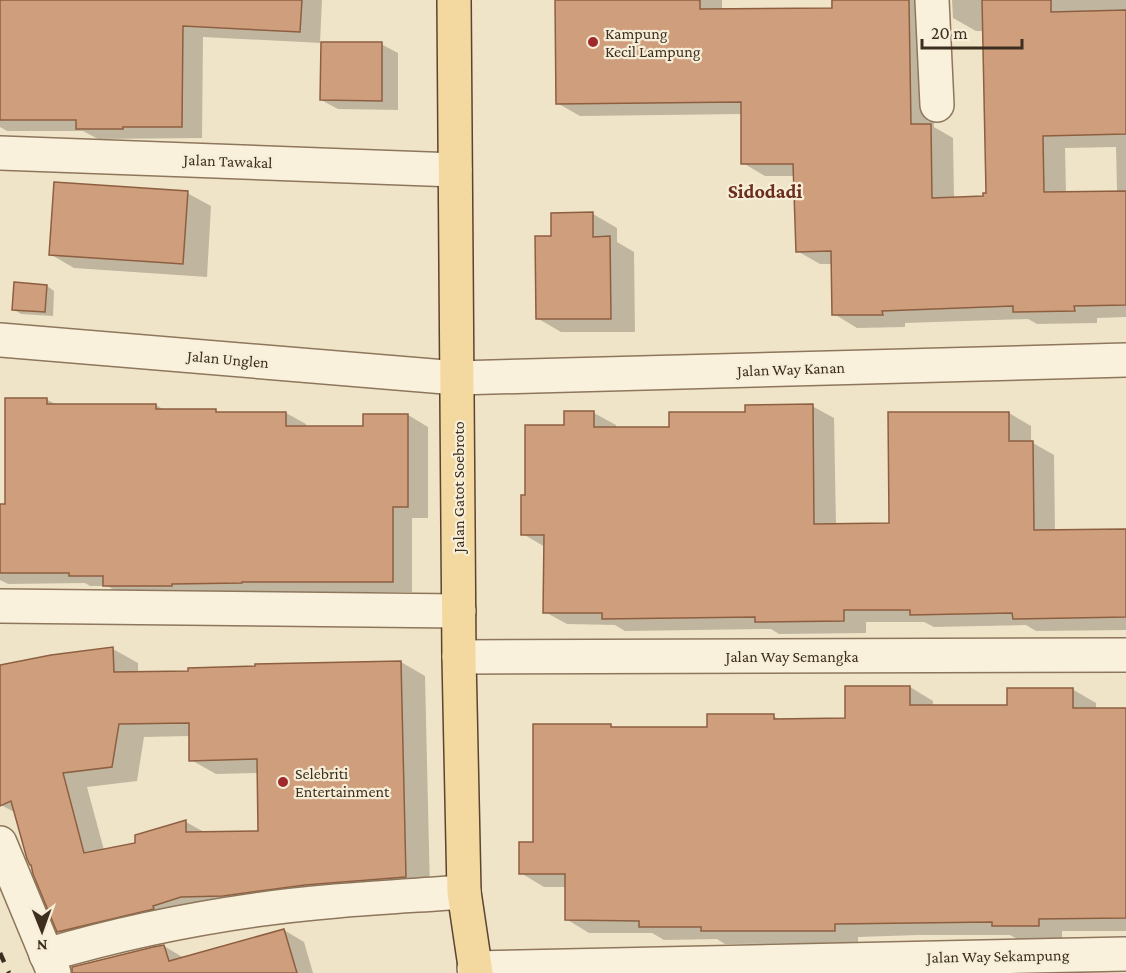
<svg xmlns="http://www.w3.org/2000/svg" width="1126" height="973" viewBox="0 0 1126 973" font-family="'Crimson Pro',serif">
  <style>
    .shadow { fill: #0003; fill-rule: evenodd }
    .building { fill: #cf9f7d; stroke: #8d5f41; stroke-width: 1.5; fill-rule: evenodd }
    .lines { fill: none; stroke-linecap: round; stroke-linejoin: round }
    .street-casing { stroke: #8d765c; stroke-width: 36 }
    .primary-casing { stroke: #5b4430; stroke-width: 36 }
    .street { stroke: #faf1dc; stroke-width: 33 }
    .primary { stroke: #f3d9a0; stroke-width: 33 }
    .rail { stroke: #3d2e20; stroke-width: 4.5; stroke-dasharray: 10 10; stroke-linecap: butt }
    .poi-dot { fill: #9e2a2b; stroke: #f7eed8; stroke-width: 2 }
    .labels { text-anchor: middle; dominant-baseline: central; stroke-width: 4.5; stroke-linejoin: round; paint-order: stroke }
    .poi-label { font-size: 16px; fill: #3d2e20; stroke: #f7eed8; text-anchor: start }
    .street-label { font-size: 16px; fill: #3d2e20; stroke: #f7eed8 }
    .quarter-label { font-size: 20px; font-weight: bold; fill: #6b2e1e; stroke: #f7eed8 }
  </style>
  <rect width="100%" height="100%" fill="#f0e4c8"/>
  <g class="shadow">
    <path d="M0 0H322L320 43 381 44 398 53V110L338 109 321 100 322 43 203 37 202 138 98 139 83 131H7L0 127Z"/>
    <path d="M556 0H722V10L831 9V0H917L932 13 934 127 953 138 954 198 985 197 987 195 984 31H976L953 18 952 0H1126V317L1097 318V323L1037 324 1028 319 905 323V327L857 328 834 314 832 264H820L797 251 795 176H765L743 163V114L580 116 557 103ZM1116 147 1117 192 1066 193 1065 148Z"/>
    <path d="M187 193 211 206 207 277 74 268 50 254Z"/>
    <path d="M593 214 617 228V242L634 252 635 332H561L537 318 553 237Z"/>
    <path d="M47 286 54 291 53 316 21 314 13 309Z"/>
    <path d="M46 399 57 405H156L166 411H216L220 414 286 413 306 424V428L364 427 408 415 428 427V518H412V592H261V594L125 596 107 586H90L85 583 8 584 0 580V505H6Z"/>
    <path d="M812 406 834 418 836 525H890L1009 413 1031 426V442L1054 455 1055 531 1126 530V630L1036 631 1026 625 934 627 924 622H866V633L779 634 771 629 625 631 615 625 567 624 545 612V547L523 534 527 497 566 426 594 413 616 425V428L671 429 746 413Z"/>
    <path d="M113 649 138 663V673L401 662 425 676 430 891 83 946 59 931 16 813 1 805 0 802V666L51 657ZM191 736V760L216 774 258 773 260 832 206 833 186 822 137 844 104 850 87 787 137 781 144 737Z"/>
    <path d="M910 687 933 701V707L1008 706 1072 689 1096 703V709H1126V931H1062V939H1017L1010 935H918L858 937V943L725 944 717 939 664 940 652 933H589L566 919V887H544L521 873 535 844 611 726 617 729H708L773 716 781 720H847Z"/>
    <path d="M284 930 304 942 313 973H73L164 946 184 958Z"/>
  </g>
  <g class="building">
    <path d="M0 0H302L300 32 183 26 182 127H123V129H76V120H0Z"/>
    <path d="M555 0H700V9L832 8V0H909L911 124H931L932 198 983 196V193H986L982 0H1051V12L1126 10V134L1043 136 1044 192 1126 191V305L1074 306 1075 311 1013 312V306L882 311 883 315H832L831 251 796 252 793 164H741V102L556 104Z"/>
    <path d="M321 42H382V101L320 100Z"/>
    <path d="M54 182 188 191 183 264 49 255Z"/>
    <path d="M593 212V237L610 236 611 319H536L535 236H551V213Z"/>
    <path d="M14 282 47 285 45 312 12 310Z"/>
    <path d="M5 398H47V404H156V409H216V412H286V426H363V414H408V507H393V582H242V583L172 584V586H103V576H69V573H0V504H5Z"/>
    <path d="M813 404 814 524 889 523 888 412H1009V441H1033L1034 530 1126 529V617L1013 619 1012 613 910 615V610H844V621L755 622V617L602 619V613H543L544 535H521V495H525V425H564V411H594V427H669V412H745V405Z"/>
    <path d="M113 647 114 672 188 671V668L255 666V664L401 661 406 877 305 885 223 896 181 897 153 906 154 909 57 932 33 874 31 865H30L27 859 11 801 0 806V665L51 655ZM189 723V761L257 759 258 831 186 832V820L135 835V843L84 853 63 773 112 767 119 724Z"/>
    <path d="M845 686H910V705H1007V688H1073V708H1126V918L1039 919V926H992V922L835 924V931H701V927H639V921L565 920V874H519V842H533V724H611V727H707V714H774V719L845 718Z"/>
    <path d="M284 929 297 973H72V967L153 947 164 945 169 961Z"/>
  </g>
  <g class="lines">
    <g class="street-casing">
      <g id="street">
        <path d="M932 0 937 105"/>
        <path d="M0 153 455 170"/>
        <path d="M0 340 457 378 1126 360"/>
        <path d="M0 606 459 611"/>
        <path d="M459 657 1126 655"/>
        <path d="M0 843 54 973"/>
        <path d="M46 955C114 935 184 920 255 910 324 900 394 897 464 892"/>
        <path d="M474 968 1126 954"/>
      </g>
    </g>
    <g class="primary-casing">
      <path id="primary" d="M454 0 459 657 464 892 476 973"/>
    </g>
    <use href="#street" class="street"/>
    <use href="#primary" class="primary"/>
    <path class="rail" d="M0 953 9 973"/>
  </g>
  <g class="poi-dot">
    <circle cx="593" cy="42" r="6"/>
    <circle cx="283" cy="782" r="6"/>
  </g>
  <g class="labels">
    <g class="poi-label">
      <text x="605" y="33">Kampung<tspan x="605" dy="18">Kecil Lampung</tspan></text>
      <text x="295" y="773">Selebriti<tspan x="295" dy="18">Entertainment</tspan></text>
    </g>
    <g class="street-label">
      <text transform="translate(228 161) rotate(2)">Jalan Tawakal</text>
      <text transform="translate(228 359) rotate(5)">Jalan Unglen</text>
      <text transform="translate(791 369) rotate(-2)">Jalan Way Kanan</text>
      <text transform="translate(458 487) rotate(-90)">Jalan Gatot Soebroto</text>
      <text x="792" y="656">Jalan Way Semangka</text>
      <text transform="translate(998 956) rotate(-1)">Jalan Way Sekampung</text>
    </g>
    <g class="quarter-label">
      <text x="765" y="191">Sidodadi</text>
    </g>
  </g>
  <g transform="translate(42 931) rotate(179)" stroke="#f7eed8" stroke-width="4.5" paint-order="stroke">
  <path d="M0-4.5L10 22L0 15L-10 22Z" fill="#3d2e20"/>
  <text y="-9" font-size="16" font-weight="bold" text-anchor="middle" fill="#3d2e20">N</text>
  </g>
  <path d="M922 39v9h100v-9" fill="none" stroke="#3d2e20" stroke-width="3"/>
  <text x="931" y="39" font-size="18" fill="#3d2e20" stroke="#f7eed8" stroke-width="4.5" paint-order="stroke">20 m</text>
</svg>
